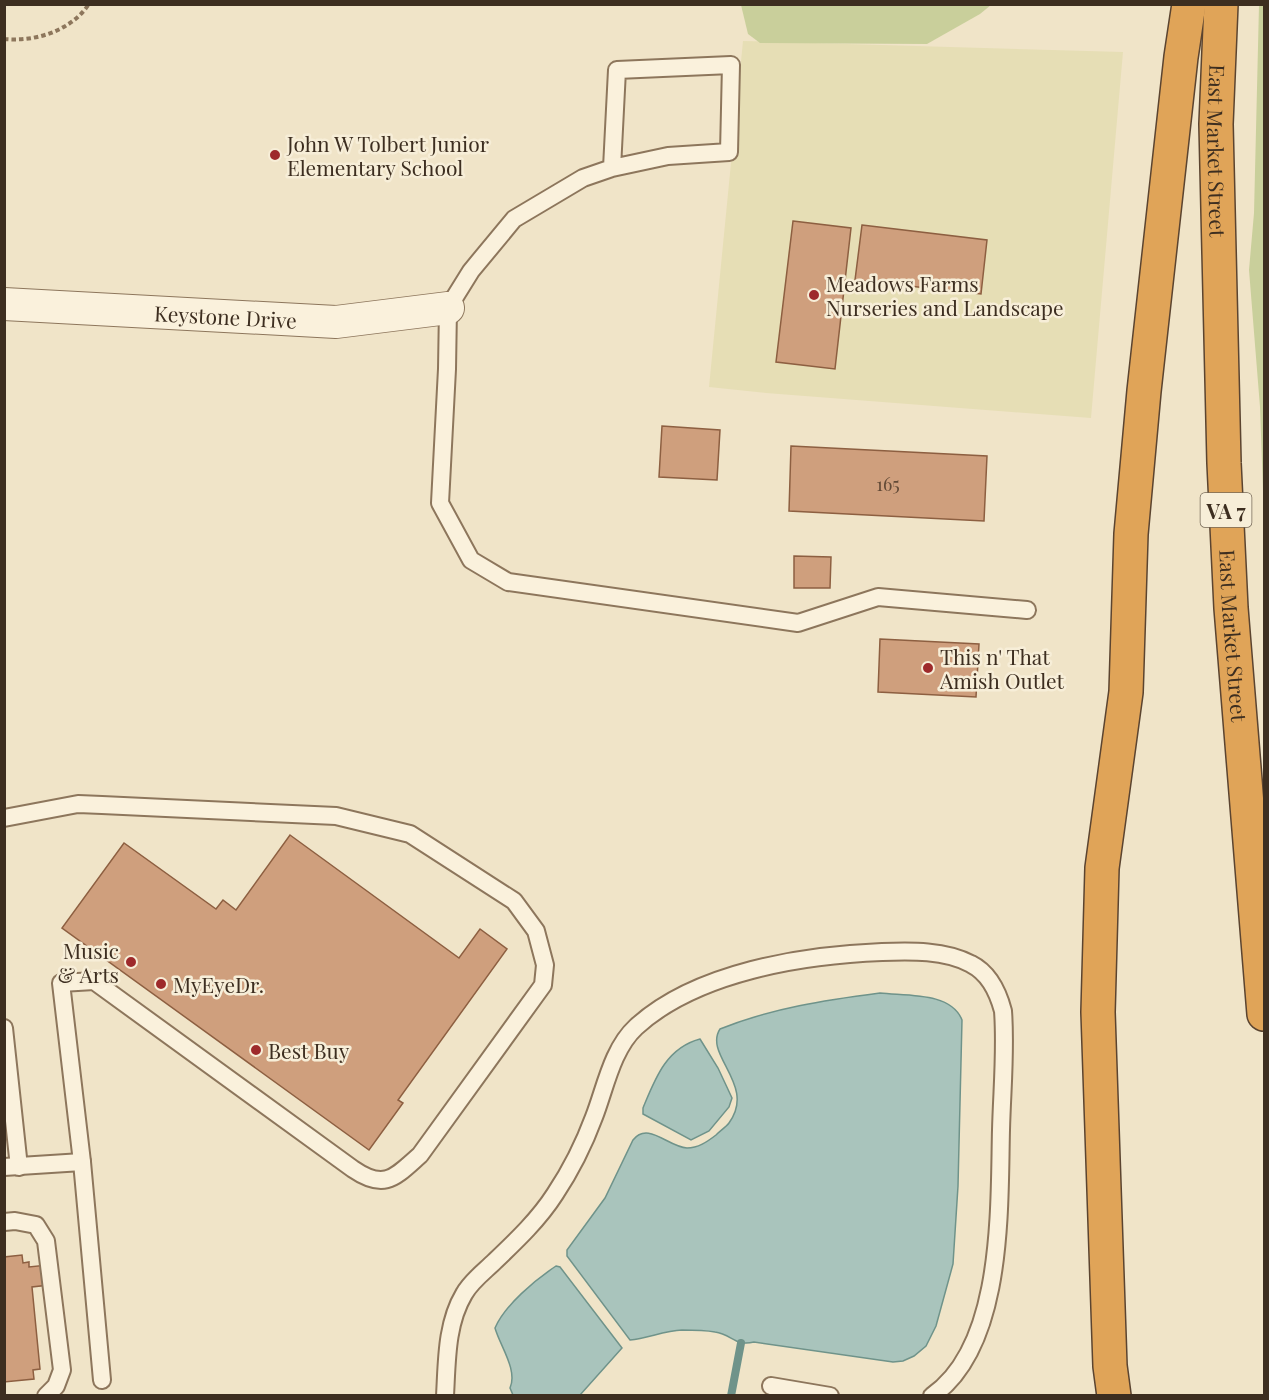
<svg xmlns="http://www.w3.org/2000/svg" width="1269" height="1400" viewBox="0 0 1269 1400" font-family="'Playfair Display',serif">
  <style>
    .farmland { fill: #e6deb5 }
    .green { fill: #c9cf9b }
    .water { fill: #a9c4bc; stroke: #6f938a; stroke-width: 1.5 }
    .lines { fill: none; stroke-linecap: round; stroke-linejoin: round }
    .stream { stroke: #6f938a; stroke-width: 8 }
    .building { fill: #cf9f7d; stroke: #8d5f41; stroke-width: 1.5 }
    .lane-casing { stroke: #8d765c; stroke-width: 20 }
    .street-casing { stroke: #8d765c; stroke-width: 34 }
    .highway-casing { stroke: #5b4430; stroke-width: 36 }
    .path { stroke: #8d765c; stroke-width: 4; stroke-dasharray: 4.5 3; stroke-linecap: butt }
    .lane { stroke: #faf1dc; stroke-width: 16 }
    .street { stroke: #faf1dc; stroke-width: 32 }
    .highway { stroke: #e0a458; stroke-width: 33 }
    .poi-dot { fill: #9e2a2b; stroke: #f7eed8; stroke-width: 2 }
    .labels { text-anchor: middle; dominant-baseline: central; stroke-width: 5; stroke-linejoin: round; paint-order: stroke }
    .number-label { font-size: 18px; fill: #624a37 }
    .shield { fill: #f7eed8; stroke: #756857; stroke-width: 1.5 }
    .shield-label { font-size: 20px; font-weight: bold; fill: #3d2e20 }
    .poi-label { font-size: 21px; fill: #3d2e20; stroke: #f7eed8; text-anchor: start }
    .street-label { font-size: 21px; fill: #3d2e20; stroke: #f7eed8 }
  </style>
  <rect width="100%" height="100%" fill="#f0e4c8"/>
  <path class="farmland" d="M743 41 1123 52 1091 418 766 393 709 387Z"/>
  <g class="green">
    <path d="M741 5V4L991 5 980 14 927 44 760 43 748 34Z"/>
    <path d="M1259 5H1264V519L1260 407 1249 270 1254 213Z"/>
  </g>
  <g class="water">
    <path d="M880 993C907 996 951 992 962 1020L958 1186 953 1264 936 1326 926 1346 914 1356 903 1361 893 1362 754 1342C735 1347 732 1334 715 1332 704 1330 692 1330 682 1330 664 1331 648 1338 630 1340L567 1256V1250L605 1198 633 1140C648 1121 668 1147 687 1148 698 1148 707 1142 716 1135 720 1131 726 1127 729 1123 757 1085 703 1055 720 1029 772 1008 826 1000 880 993Z"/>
    <path d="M700 1039 718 1068 732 1098 729 1107 709 1131 691 1140 643 1114V1108C655 1079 666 1048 700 1039Z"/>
    <path d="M556 1266 560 1267 622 1348 580 1395H513L510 1388C518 1370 500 1346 495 1328 505 1305 535 1280 556 1266Z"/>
  </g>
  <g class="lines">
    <path class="stream" d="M731 1396 741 1343"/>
  </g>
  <g class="building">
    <path d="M793 221 851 228 835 369 776 362Z"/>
    <path d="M862 225 987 240 981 294 855 280Z"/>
    <path d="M662 426 720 430 717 480 659 477Z"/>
    <path d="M791 446 987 456 984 521 789 511Z"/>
    <path d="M794 556 831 557 830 588H794Z"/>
    <path d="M880 639 979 644 976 697 878 692Z"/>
    <path d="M290 835 459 958 480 929 507 949 398 1100 403 1103 369 1150 62 928 124 843 216 909 223 900 236 910Z"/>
    <path d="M22 1255 23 1263 29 1262V1267L57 1264 58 1284 32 1287 40 1369 33 1370 34 1379 4 1382V1257Z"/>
  </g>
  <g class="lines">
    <g class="lane-casing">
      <g id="lane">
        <path d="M612 168 617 70 731 65 729 152 668 156 612 168 583 178 514 219 471 271 448 308 447 369 440 503 471 560 508 582 798 623 878 597 1027 610"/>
        <path d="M4 818 78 804 102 805 336 816 410 834 514 901 536 931 545 965 543 985 420 1155C395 1177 385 1191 353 1169L94 981 61 983 82 1162 102 1380"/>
        <path d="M4 1028 19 1167"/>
        <path d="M4 1167 82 1162"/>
        <path d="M4 1222 15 1221 36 1225 46 1241 62 1370 56 1386 46 1396"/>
        <path d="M771 1386 830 1396"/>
        <path d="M445 1396C447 1362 446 1324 464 1294 471 1281 485 1271 495 1261 517 1240 539 1219 555 1194 571 1170 584 1144 594 1117 605 1089 612 1049 636 1027 696 972 803 955 882 952 911 951 945 950 971 964 989 973 998 992 1003 1011 1006 1050 1002 1090 1001 1130 999 1209 1004 1346 932 1396"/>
      </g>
    </g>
    <g class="street-casing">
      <g id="street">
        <path id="s1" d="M4 304 336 322 448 308"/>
      </g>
    </g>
    <g class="highway-casing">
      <g id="highway">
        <path id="s2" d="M1221 4 1216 124 1224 463 1231 608 1264 1014"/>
        <path d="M1114 1396 1110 1366 1098 1012 1102 868 1126 692 1131 534 1144 391 1181 57 1189 4"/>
      </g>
    </g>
    <path class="path" d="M4 39C35 42 71 31 89 4"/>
    <use href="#lane" class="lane"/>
    <use href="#street" class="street"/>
    <use href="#highway" class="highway"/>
  </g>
  <g class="poi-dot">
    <circle cx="275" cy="155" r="6"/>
    <circle cx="814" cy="295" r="6"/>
    <circle cx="928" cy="668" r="6"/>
    <circle cx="131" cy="962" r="6"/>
    <circle cx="161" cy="984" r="6"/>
    <circle cx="256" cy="1050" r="6"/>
  </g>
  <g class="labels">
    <g class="number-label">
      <text x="888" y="484">165</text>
    </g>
    <rect class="shield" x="1200.5" y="493" width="51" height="34" rx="4.5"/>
    <g class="shield-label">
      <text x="1226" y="510">VA 7</text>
    </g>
    <g class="poi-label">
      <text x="287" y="143">John W Tolbert Junior<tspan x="287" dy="24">Elementary School</tspan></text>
      <text x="826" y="283">Meadows Farms<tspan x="826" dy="24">Nurseries and Landscape</tspan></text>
      <text x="940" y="656">This n' That<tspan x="940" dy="24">Amish Outlet</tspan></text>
      <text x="119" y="950" text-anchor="end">Music<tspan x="119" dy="24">&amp; Arts</tspan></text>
      <text x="173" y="984">MyEyeDr.</text>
      <text x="268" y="1050">Best Buy</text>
    </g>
    <g class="street-label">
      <text stroke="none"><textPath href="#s2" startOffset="147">East Market Street</textPath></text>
      <text stroke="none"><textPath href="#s1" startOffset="222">Keystone Drive</textPath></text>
      <text stroke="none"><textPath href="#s2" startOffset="632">East Market Street</textPath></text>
    </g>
  </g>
  <rect width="1269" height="1400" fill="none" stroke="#3d2e20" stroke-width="12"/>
</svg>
